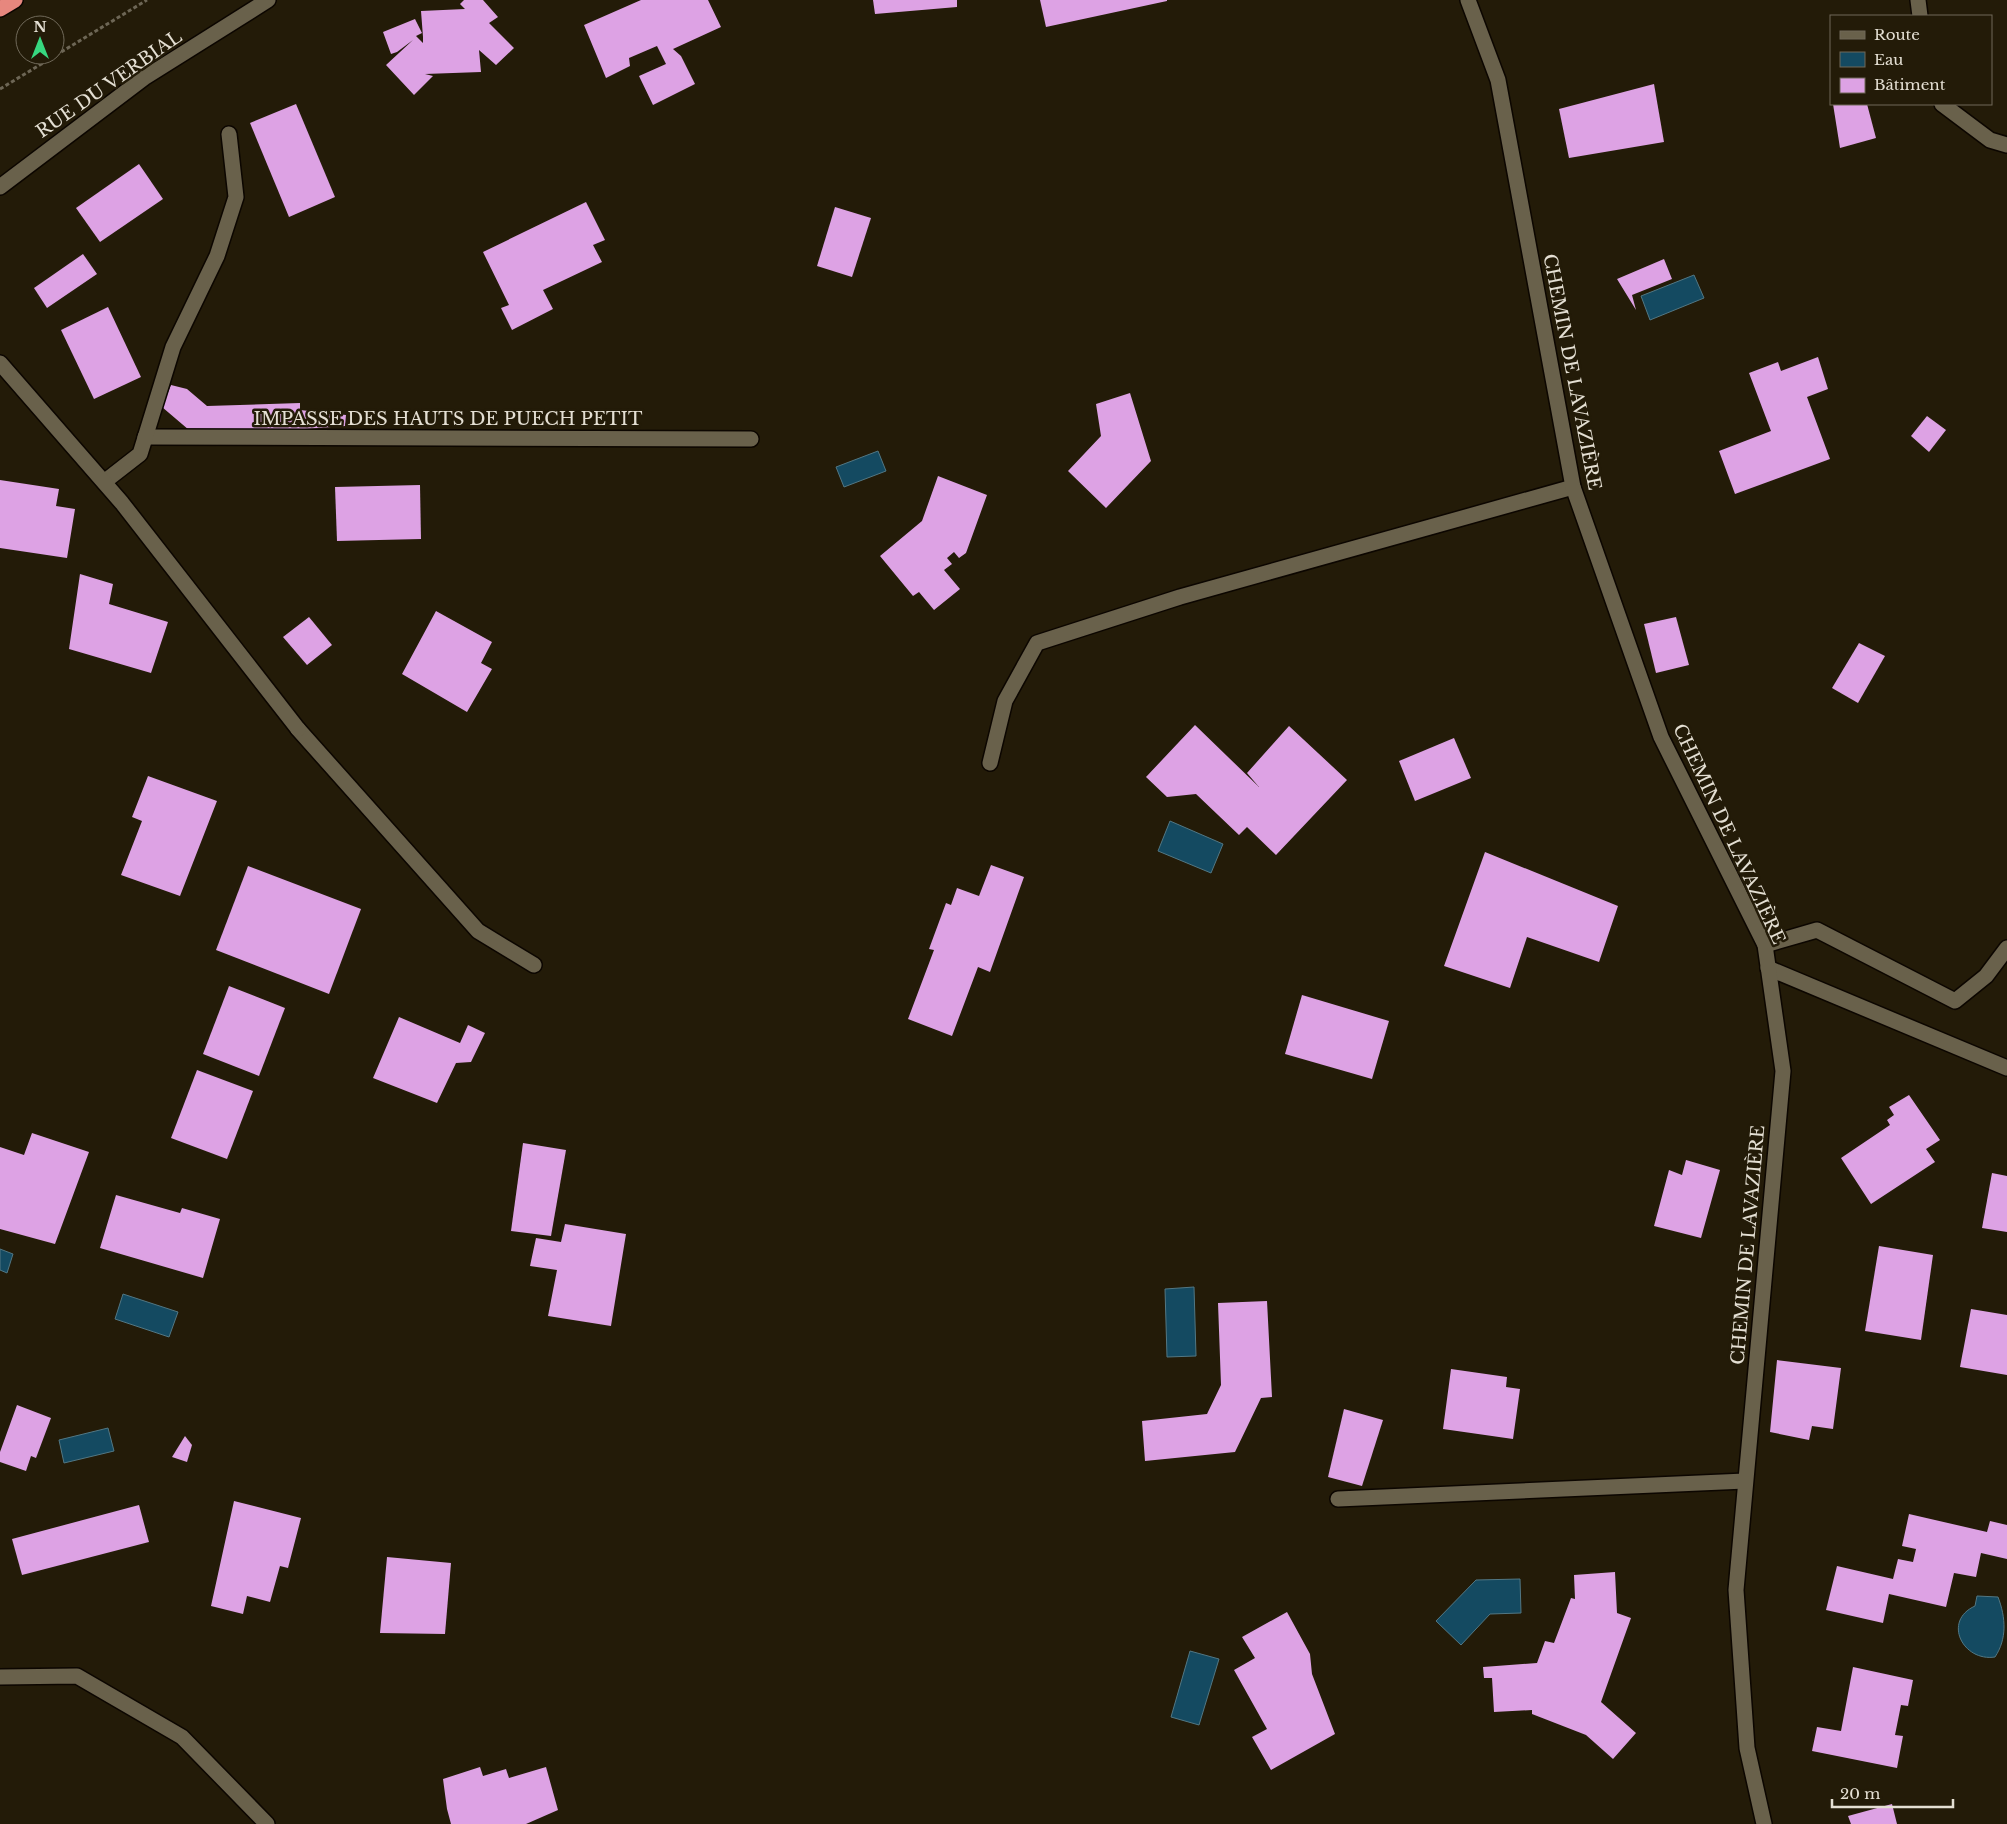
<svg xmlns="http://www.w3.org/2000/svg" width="2007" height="1824" viewBox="0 0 2007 1824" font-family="'Libre Baskerville',serif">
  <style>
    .water { fill: #144a61; stroke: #527783 }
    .building { fill: #dda2e4 }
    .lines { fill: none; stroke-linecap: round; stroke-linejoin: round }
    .lane-casing { stroke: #0c0600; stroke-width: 18 }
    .street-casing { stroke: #0c0600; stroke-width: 18 }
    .highway-casing { stroke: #0c0600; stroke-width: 18 }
    .path { stroke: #6d6655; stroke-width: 3; stroke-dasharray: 4 2.5; stroke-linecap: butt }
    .lane { stroke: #69614b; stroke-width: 15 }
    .street { stroke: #69614b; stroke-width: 15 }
    .highway { stroke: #e7877e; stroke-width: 15 }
    .labels { text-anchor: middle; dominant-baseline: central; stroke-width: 5; stroke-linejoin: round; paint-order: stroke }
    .street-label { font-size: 18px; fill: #e4dfd3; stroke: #231b08 }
  </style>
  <rect width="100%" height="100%" fill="#231b08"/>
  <g class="water">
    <path d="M1694 275 1704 298 1650 320 1641 296Z"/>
    <path d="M878 451 886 471 844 487 836 467Z"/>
    <path d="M1170 821 1223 844 1211 873 1158 851Z"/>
    <path d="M0 1249 13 1254 7 1273 0 1270Z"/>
    <path d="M1194 1287 1196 1356 1167 1357 1165 1289Z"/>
    <path d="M123 1294 178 1312 169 1337 115 1319Z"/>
    <path d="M108 1428 114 1451 64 1463 59 1440Z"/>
    <path d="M1520 1579 1521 1613 1490 1614 1461 1645 1436 1621 1476 1580Z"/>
    <path d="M1977 1596 1998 1597C2006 1618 2007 1639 1995 1657 1963 1662 1942 1621 1975 1606Z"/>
    <path d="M1190 1651 1219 1659 1199 1725 1171 1717Z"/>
  </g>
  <g class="building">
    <path d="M464 0H483L498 17 489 23 514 48 496 65 479 50 481 72 425 74 433 76 414 95 386 65 413 40 397 52 391 54 383 32 415 19 422 33 416 36 423 43V37L421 11 465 9 460 4Z"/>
    <path d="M641 0H708L721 27 673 49 681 56 695 84 653 105 639 76 666 64 657 46 629 58 630 66 606 78 584 25Z"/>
    <path d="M873 0H957V7L875 14Z"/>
    <path d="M1040 0H1167V1L1046 27Z"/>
    <path d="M1654 84 1664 142 1569 158 1559 109Z"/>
    <path d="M296 104 335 197 289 217 250 123Z"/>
    <path d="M1833 104H1867L1876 138 1840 148Z"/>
    <path d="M139 164 163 199 100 242 76 208Z"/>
    <path d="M586 202 605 240 593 245 602 262 543 290 553 309 512 330 501 308 509 305 483 252Z"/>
    <path d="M835 207 871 218 852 277 817 266Z"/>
    <path d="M83 254 97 274 47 308 34 288Z"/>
    <path d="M1664 259 1672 279 1632 295 1636 310 1617 279Z"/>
    <path d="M108 307 141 377 94 399 61 330Z"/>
    <path d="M1818 357 1828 389 1807 397 1830 459 1735 494 1719 451 1771 431 1749 373 1778 362 1781 371Z"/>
    <path d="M171 385 187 389 207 406 300 403V410L346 415 345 426 237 434 189 430 162 407Z"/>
    <path d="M1130 393 1151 461 1106 508 1068 471 1101 436 1096 404Z"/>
    <path d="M1927 416 1946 430 1929 452 1911 436Z"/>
    <path d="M938 476 987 495 966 553 959 558 954 552 947 558 952 564 944 570 960 589 934 610 919 592 913 596 880 556 922 521Z"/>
    <path d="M0 480 59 489 56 506 75 509 67 558 0 548Z"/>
    <path d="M420 485 421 539 337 541 335 487Z"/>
    <path d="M80 574 113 584 109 604 168 622 151 673 69 649Z"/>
    <path d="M436 611 492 642 481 663 492 669 467 712 402 674Z"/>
    <path d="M309 617 332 645 307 665 283 637Z"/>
    <path d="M1676 617 1689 665 1656 673 1644 624Z"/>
    <path d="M1859 643 1885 656 1858 703 1832 688Z"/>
    <path d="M1195 725 1259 787 1247 773 1289 726 1347 780 1276 855 1247 827 1239 835 1196 794 1167 797 1146 777Z"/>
    <path d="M1454 738 1471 778 1415 801 1399 761Z"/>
    <path d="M148 776 217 801 180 896 121 875 142 821 132 817Z"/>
    <path d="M1485 852 1618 906 1599 962 1527 937 1510 988 1444 966Z"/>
    <path d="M991 865 1024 877 990 972 978 967 952 1036 908 1019 934 950 929 949 946 903 951 905 957 888 979 896Z"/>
    <path d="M248 866 361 909 329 994 216 950Z"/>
    <path d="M229 986 285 1008 259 1076 203 1054Z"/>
    <path d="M1302 995 1389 1021 1372 1079 1285 1054Z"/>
    <path d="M399 1017 460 1043 468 1025 485 1033 471 1062 456 1063 437 1103 373 1078Z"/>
    <path d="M197 1070 253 1091 227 1159 171 1138Z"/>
    <path d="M1909 1095 1940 1140 1926 1149 1935 1162 1871 1204 1841 1158 1890 1125 1887 1120 1894 1115 1889 1107Z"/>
    <path d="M32 1133 89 1152 55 1244 0 1229V1147L24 1155Z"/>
    <path d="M523 1143 566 1150 551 1236 511 1231Z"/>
    <path d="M1686 1160 1720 1170 1701 1238 1654 1226 1669 1170 1682 1175Z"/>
    <path d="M1992 1173 2007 1176V1232L1982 1228Z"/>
    <path d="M116 1195 180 1213 182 1208 220 1219 203 1278 100 1248Z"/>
    <path d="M565 1224 626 1234 611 1326 548 1316 557 1270 530 1266 536 1238 561 1242Z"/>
    <path d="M1879 1246 1933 1255 1921 1340 1865 1331Z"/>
    <path d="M1267 1301 1272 1397 1261 1398 1235 1452 1145 1461 1142 1421 1207 1414 1221 1385 1218 1303Z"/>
    <path d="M1971 1309 2007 1315V1375L1960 1367Z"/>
    <path d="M1777 1360 1841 1368 1833 1429 1812 1426 1809 1440 1770 1432Z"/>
    <path d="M1451 1369 1507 1377 1506 1387 1520 1389 1513 1439 1443 1429Z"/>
    <path d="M17 1405 51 1418 36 1458 31 1456 26 1471 0 1462V1452Z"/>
    <path d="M1344 1409 1383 1420 1362 1486 1328 1477Z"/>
    <path d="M185 1436 192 1445 187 1462 172 1457Z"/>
    <path d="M234 1501 301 1518 288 1568 280 1566 270 1602 247 1596 243 1614 211 1606Z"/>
    <path d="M139 1505 149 1542 22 1575 12 1539Z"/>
    <path d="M1909 1514 1987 1532 1990 1521 2007 1525V1559L1981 1553 1976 1577 1954 1573 1946 1607 1889 1594 1883 1623 1826 1610 1837 1566 1893 1579 1898 1559 1913 1562 1916 1549 1902 1546Z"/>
    <path d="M387 1557 451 1563 445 1634 380 1633Z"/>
    <path d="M1615 1572 1617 1613 1631 1618 1601 1702 1636 1733 1613 1759 1586 1735 1532 1714V1710L1494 1712 1492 1678H1484L1483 1667 1537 1663 1545 1641 1554 1643 1571 1598 1575 1599 1574 1575Z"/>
    <path d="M1287 1612 1310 1654 1312 1674 1335 1734 1271 1770 1252 1737 1267 1729 1234 1670 1255 1658 1242 1637Z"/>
    <path d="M1853 1667 1913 1680 1908 1706 1901 1705 1895 1735 1903 1736 1897 1768 1812 1751 1817 1727 1841 1731Z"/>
    <path d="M480 1767 483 1776 506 1769 509 1778 546 1767 558 1810 526 1824H451L447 1809 443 1779Z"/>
    <path d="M1892 1804 1897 1824H1851L1848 1816Z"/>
  </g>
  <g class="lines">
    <g class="lane-casing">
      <g id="lane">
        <path d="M145 437 751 439"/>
        <path d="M104 482 140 454 173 347 217 256 236 197 229 134"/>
        <path d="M298 729 478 931 534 965"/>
        <path d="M990 763 1005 701 1037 643 1180 597 1573 487"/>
        <path d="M1765 945 1817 930 1955 1001 1986 976 2007 948"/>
        <path d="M1768 968 2007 1068"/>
        <path d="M1338 1499 1745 1481"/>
      </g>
    </g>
    <g class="street-casing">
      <g id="street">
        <path d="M1468 0 1498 80 1573 487 1661 737 1765 945 1783 1071 1736 1590 1747 1748 1764 1824"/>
        <path d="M1918 0 1920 16"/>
        <path d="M1942 104 1990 140 2007 145"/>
        <path d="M0 187 144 78 268 0"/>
        <path d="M0 363 122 503 298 729"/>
        <path d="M0 1677 77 1676 182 1737 267 1824"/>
      </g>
    </g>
    <g class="highway-casing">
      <path id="highway" d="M0 9 15 0"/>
    </g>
    <path class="path" d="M0 89 147 0"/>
    <use href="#lane" class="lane"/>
    <use href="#street" class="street"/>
    <use href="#highway" class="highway"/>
  </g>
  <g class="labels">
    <g class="street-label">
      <text transform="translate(109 84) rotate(-35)">RUE DU VERBIAL</text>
      <text transform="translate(1572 372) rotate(79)">CHEMIN DE LAVAZIÈRE</text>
      <text x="448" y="419">IMPASSE DES HAUTS DE PUECH PETIT</text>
      <text transform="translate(1729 834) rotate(65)">CHEMIN DE LAVAZIÈRE</text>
      <text transform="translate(1748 1245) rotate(-85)">CHEMIN DE LAVAZIÈRE</text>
    </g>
  </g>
  <rect x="1830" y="15" width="162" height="90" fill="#231b08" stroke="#706959"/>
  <rect x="1840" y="31" width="25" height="8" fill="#69614b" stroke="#706959"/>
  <text x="1874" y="40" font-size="15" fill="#e4dfd3">Route</text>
  <rect x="1840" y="52" width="25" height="15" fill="#144a61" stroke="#706959"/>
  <text x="1874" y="65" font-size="15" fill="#e4dfd3">Eau</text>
  <rect x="1840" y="78" width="25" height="15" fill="#dda2e4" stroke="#706959"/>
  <text x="1874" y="90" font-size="15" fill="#e4dfd3">Bâtiment</text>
  <g transform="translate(40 40)"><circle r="24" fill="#231b08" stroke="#706959"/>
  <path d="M0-4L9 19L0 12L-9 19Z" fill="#37d880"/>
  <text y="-8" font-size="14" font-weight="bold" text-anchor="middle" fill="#e4dfd3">N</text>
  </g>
  <path d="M1832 1799v8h121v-8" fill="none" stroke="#e4dfd3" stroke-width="2.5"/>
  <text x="1840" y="1799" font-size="15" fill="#e4dfd3" stroke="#231b08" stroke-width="4" paint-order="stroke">20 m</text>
</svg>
